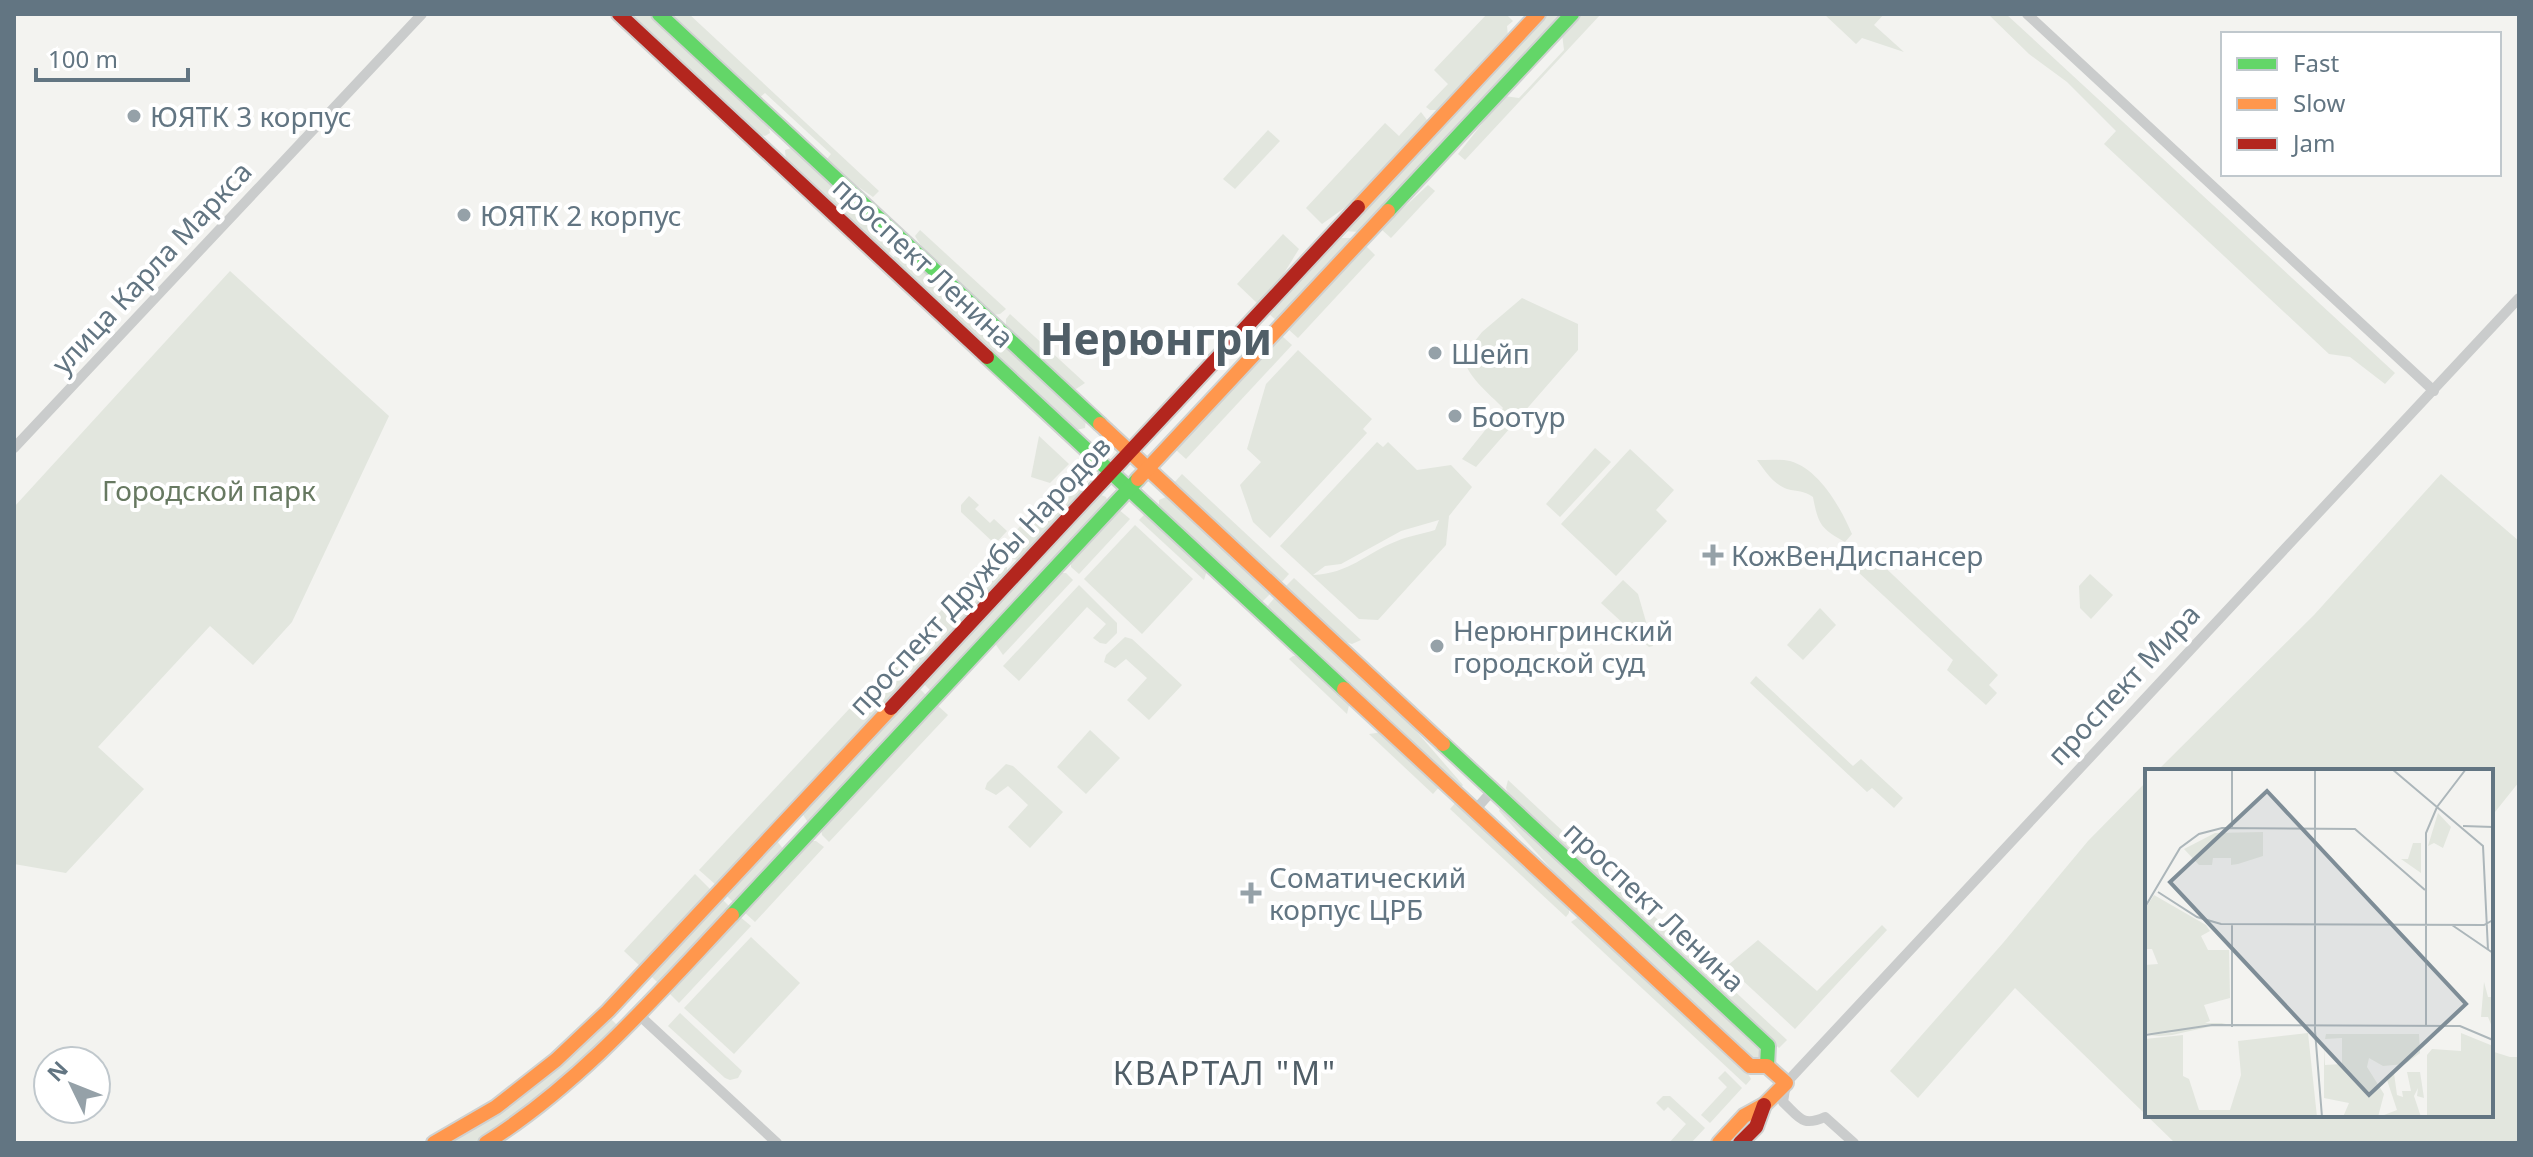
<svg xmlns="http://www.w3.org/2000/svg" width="2533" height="1157" viewBox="0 0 2533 1157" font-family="'Noto Sans',sans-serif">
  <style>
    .green { fill: #e2e6de; fill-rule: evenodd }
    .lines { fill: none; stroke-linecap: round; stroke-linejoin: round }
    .fast-casing { stroke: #cfd1d0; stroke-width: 18 }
    .slow-casing { stroke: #cfd1d0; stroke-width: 18 }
    .jam-casing { stroke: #cfd1d0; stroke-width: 18 }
    .street { stroke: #cacccc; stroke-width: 10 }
    .fast { stroke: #63d668; stroke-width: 14 }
    .slow { stroke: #ff974d; stroke-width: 14 }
    .jam { stroke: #b3261e; stroke-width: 14 }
    .poi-dot { fill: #95a1a8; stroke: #fff; stroke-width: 3 }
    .labels { text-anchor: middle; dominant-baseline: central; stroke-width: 8; stroke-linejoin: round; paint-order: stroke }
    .poi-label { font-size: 28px; fill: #627582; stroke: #fff; text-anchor: start }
    .street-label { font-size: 28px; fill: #627582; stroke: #fff }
    .park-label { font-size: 28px; fill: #677961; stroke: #fff }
    .quarter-label { font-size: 32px; letter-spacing: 2px; fill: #505e67; stroke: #fff }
    .town-label { font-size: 44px; font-weight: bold; fill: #505e67; stroke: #fff }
    .inset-road { fill: none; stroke: #acb6ba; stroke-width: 2 }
    .view { fill: #7e8d97; fill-opacity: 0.15; stroke: #7e8d97; stroke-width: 4 }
    .inset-edge { fill: none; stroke: #627582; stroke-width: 4 }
  </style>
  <rect width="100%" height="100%" fill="#f3f3f0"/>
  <g class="green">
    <path d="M628 14H651L768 123 770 133 765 136 758 134Z"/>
    <path d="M667 14H689L879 191 873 197 844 177 826 160 831 154 765 93 758 99Z"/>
    <path d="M1487 14H1506L1513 21 1507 26 1508 36 1439 110H1430L1426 107 1448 84 1434 70Z"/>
    <path d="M1546 14H1563L1360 232 1343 231Z"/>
    <path d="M1581 14H1601L1465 160 1458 154 1504 96 1519 98 1564 50 1562 34Z"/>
    <path d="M1824 14H1884L1874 25 1904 52 1862 38 1856 44Z"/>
    <path d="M1988 14H2006L2395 373 2385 384 2350 357 2329 354 2104 144 2116 131 2067 82 2029 54Z"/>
    <path d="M1421 112 1427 120 1424 126 1354 201 1322 224 1306 208 1385 123 1399 136Z"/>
    <path d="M1268 130 1280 141 1235 189 1223 179Z"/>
    <path d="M794 147 898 243 888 254 786 160 785 150Z"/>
    <path d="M1428 185 1435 191 1391 238 1381 229Z"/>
    <path d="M920 230 1006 309 1000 314 992 315 927 255 915 236Z"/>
    <path d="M1283 234 1299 249 1276 286 1259 305 1237 284Z"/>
    <path d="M1337 238H1355L1277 321 1267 312Z"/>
    <path d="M1366 246 1375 255 1298 338 1288 329Z"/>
    <path d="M902 248 1086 419 1085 428 1076 430 892 259Z"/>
    <path d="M230 271 389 416 292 622 253 665 210 626 98 747 144 789 66 873 14 864V507Z"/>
    <path d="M1522 298 1578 324V350L1476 467 1462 459 1503 408C1490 394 1464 375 1464 355L1482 332Z"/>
    <path d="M1010 314 1085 383 1076 389 1068 386 1006 328V319Z"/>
    <path d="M1282 336 1292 345 1186 459 1176 450Z"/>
    <path d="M1298 350 1372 419 1363 429 1367 433 1270 538 1253 522 1240 485 1261 462 1247 449 1266 384Z"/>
    <path d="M1039 436 1069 464 1050 483 1031 477Z"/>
    <path d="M1377 442 1383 447 1388 442 1417 470 1451 465 1472 487 1449 516 1446 545 1378 620 1359 619 1280 546ZM1439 520 1435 530C1422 534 1408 536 1397 541 1364 554 1351 573 1313 575L1325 566 1341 564 1401 531Z"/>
    <path d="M1595 448 1611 462 1560 517 1546 504Z"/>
    <path d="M1630 449 1674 490 1656 510 1667 521 1616 576 1561 524Z"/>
    <path d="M1757 460C1768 460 1779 459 1790 461 1819 469 1841 508 1852 534L1845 542C1821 529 1818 524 1813 497 1803 490 1798 492 1787 489 1772 483 1766 472 1757 460Z"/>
    <path d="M1074 468 1088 481 1081 493 1021 558 1017 560 1010 558 1023 544 1013 534Z"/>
    <path d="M1182 474 1289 574 1280 584 1173 484Z"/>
    <path d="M2441 474 2519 541V782L2491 817V771H2157L2314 615Z"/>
    <path d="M1099 494 1106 497 1108 502 932 692 922 682Z"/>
    <path d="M969 496 979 505 975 509 990 523 994 519 1007 531 995 544 961 512V505Z"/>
    <path d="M1168 496 1272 592 1261 603 1159 507V500Z"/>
    <path d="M1118 509 1130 519 1079 574 1071 567V560Z"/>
    <path d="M1147 512 1207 570 1204 580 1139 520Z"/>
    <path d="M1135 525 1193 579 1142 634 1084 579Z"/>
    <path d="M995 553 1007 565V572L913 674 896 659Z"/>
    <path d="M1872 555 1998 675 1989 685 1997 693 1986 705 1947 670 1953 660 1857 571Z"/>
    <path d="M1059 573H1066L1073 580 1003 655 994 642Z"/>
    <path d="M2090 574 2113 595 2091 619 2080 608 2079 586Z"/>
    <path d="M1294 578 1361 640 1352 644 1343 641 1285 587Z"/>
    <path d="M1623 580 1638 594 1653 646 1649 647 1601 603Z"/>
    <path d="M1079 585 1117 623V633L1106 644 1100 643 1093 638 1106 624 1087 607 1019 681 1003 666Z"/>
    <path d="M1276 596 1397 709 1463 785 1460 789 1266 608Z"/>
    <path d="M1820 608 1836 625 1803 660 1787 645Z"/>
    <path d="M1125 637 1132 639 1182 685 1149 720 1127 700 1147 678 1126 659 1115 668 1104 662 1106 655Z"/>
    <path d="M1293 656H1300L1350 701 1347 714 1289 659Z"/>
    <path d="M892 663 909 678 716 885 699 870Z"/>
    <path d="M1756 676 1853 766 1861 759 1903 798 1894 808 1872 788 1867 792 1750 683Z"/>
    <path d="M918 687 928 697 810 821H807L802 813Z"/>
    <path d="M936 704 948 715 829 842 822 835 821 828Z"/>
    <path d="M1090 730 1120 758 1086 794 1057 767Z"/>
    <path d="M1383 732 1440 786 1433 794 1369 734Z"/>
    <path d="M1006 764 1013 766 1063 812 1030 848 1008 827 1028 805 1008 786 996 795 985 789 987 783Z"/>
    <path d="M1508 780 1787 1040 1779 1048 1510 798 1506 788Z"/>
    <path d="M2147 781V1115H2491V1051L2510 1057H2519V1143H2175L2015 988 1918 1098 1890 1071 2003 943 2088 841Z"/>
    <path d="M1457 801 1569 906V913L1566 917 1450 809Z"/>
    <path d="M1501 806 1762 1050 1759 1059 1752 1060 1583 904 1499 811Z"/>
    <path d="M777 841 784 850 735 904 725 894 773 842Z"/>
    <path d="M809 841H816L824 847 755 922 743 911 764 894Z"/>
    <path d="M695 874 711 890 640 966 624 951Z"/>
    <path d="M721 898 731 908 659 984 649 974Z"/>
    <path d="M739 916 751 926 679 1003 668 992Z"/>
    <path d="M1577 918 1582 919 1747 1072 1751 1079 1746 1085 1571 922Z"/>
    <path d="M1882 925 1887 930 1795 1029 1727 966 1758 940 1817 991Z"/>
    <path d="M751 937 800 983 734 1054 684 1008Z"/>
    <path d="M680 1013 742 1071 738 1078 730 1080 725 1078 668 1026Z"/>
    <path d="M609 1017 619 1027 569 1074 508 1123 474 1143H447Z"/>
    <path d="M1725 1071 1742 1088 1710 1123 1701 1115 1727 1087 1718 1078Z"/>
    <path d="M1663 1096H1670L1705 1128 1691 1143H1669L1686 1124 1668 1107 1664 1111 1656 1103Z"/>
  </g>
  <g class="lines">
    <g class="fast-casing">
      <g id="fast">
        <path d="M659 14 1100 424"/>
        <path d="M1388 211 1572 14"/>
        <path d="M987 357 1344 689"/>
        <path d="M1443 744 1768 1046 1767 1066"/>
        <path d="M732 915 1138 479"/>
      </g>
    </g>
    <g class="slow-casing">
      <g id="slow">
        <path d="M1358 207 1538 14"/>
        <path d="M1100 424 1443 744"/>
        <path d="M1138 479 1388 211"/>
        <path d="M1344 689 1750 1066H1767L1786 1083 1764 1105 1744 1116 1719 1143"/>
        <path d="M434 1143 496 1107 556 1060 608 1011 891 708"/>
        <path d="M486 1143C581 1083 655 997 732 915"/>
      </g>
    </g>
    <g class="jam-casing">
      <g id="jam">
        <path d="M619 14 987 357"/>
        <path d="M891 708 1358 207"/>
        <path d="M1740 1143 1756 1127 1764 1105"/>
      </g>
    </g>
    <g class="street">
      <path d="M2027 14 2434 391"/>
      <path d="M14 448 422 14"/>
      <path d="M1475 810 1493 790"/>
      <path d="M639 1015 777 1143"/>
      <path d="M1854 1143 1825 1117C1802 1127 1800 1118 1783 1102L1786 1083 2519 298"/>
    </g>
    <use href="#fast" class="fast"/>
    <use href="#slow" class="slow"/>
    <use href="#jam" class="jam"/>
  </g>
  <g class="poi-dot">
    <circle cx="134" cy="116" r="8"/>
    <circle cx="464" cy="215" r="8"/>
    <circle cx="1435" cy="353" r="8"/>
    <circle cx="1455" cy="416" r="8"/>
    <path d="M1709 543h8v8h8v8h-8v8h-8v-8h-8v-8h8z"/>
    <circle cx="1437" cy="646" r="8"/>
    <path d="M1247 881h8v8h8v8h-8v8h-8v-8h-8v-8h8z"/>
  </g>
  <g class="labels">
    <g class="poi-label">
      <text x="150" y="116">ЮЯТК 3 корпус</text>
      <text x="480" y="215">ЮЯТК 2 корпус</text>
      <text x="1451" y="353">Шейп</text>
      <text x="1471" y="416">Боотур</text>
      <text x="1731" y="555">КожВенДиспансер</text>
      <text x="1453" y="630">Нерюнгринский<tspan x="1453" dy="32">городской суд</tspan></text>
      <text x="1269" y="877">Соматический<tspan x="1269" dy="32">корпус ЦРБ</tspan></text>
    </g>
    <g class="street-label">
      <text transform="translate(924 262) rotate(43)">проспект Ленина</text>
      <text transform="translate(151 267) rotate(-47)">улица Карла Маркса</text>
      <text transform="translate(979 575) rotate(-47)">проспект Дружбы Народов</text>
      <text transform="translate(2123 684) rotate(-47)">проспект Мира</text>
      <text transform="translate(1655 906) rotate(43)">проспект Ленина</text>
    </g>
    <g class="park-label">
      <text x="209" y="490">Городской парк</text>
    </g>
    <g class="quarter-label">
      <text x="1225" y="1072">КВАРТАЛ "М"</text>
    </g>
    <g class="town-label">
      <text x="1156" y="338">Нерюнгри</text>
    </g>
  </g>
  <g transform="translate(2145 769)">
    <rect width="348" height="348" fill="#f3f3f0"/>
    <path d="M293 44 306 58 298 79 289 74 283 77ZM118 63V87L93 95 86 96V89H68L67 96H54L39 80 70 64ZM268 74H276V104L256 90H263ZM9 126 61 156 65 162 56 167 63 181H84L85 229 59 236 65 252 60 254H81L27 266 14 267 0 266 33 263 0 264V196L13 195 7 180H0V140ZM339 213 343 228H348V260L343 248H336ZM163 264 172 348H0V270L38 266V307L44 310 54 341H85L96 306 93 272ZM316 264 348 277V348H282V286L287 280 316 282ZM181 265H274L275 284 260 295 238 297 224 289 222 298 239 325 233 348H198L204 334 179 329V277L180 296 197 295V269L180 270ZM262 303H275L279 329 272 327 273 319 269 327 276 348H234L252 341 241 308 249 304 252 326 258 328 257 322H266Z" fill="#e2e6de"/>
    <path class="inset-road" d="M170 0V262L177 348M247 0 338 77 343 181M318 57 348 58M87 58V0M13 123 52 148 76 155 339 156 348 151M0 138 35 79 54 65 77 59 210 60 280 121M87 155V258M307 156 348 184M281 258V64L292 38 321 0M0 266 67 256 315 257 348 271"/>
    <path class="view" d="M122 22 321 235 224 326 25 113Z"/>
    <rect width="348" height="348" class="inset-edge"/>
  </g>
  <rect width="2533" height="1157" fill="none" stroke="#627582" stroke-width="32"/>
  <rect x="2221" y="32" width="280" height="144" fill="#ffffff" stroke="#c0c8cd" stroke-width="2"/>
  <rect x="2237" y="58" width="40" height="12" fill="#63d668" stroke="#c0c8cd" stroke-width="2"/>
  <text x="2293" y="72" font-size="24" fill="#627582">Fast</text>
  <rect x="2237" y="98" width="40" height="12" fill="#ff974d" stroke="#c0c8cd" stroke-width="2"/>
  <text x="2293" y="112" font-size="24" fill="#627582">Slow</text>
  <rect x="2237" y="138" width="40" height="12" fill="#b3261e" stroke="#c0c8cd" stroke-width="2"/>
  <text x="2293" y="152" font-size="24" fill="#627582">Jam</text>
  <g transform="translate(72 1085) rotate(313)"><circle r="38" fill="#ffffff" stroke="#c0c8cd" stroke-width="2"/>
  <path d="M0-6L14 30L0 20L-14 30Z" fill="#95a1a8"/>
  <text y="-12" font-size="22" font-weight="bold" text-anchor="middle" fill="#627582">N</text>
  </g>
  <path d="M36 68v12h152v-12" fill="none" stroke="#627582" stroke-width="4"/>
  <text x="48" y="68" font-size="24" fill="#627582" stroke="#ffffff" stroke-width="6" paint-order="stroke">100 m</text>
</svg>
